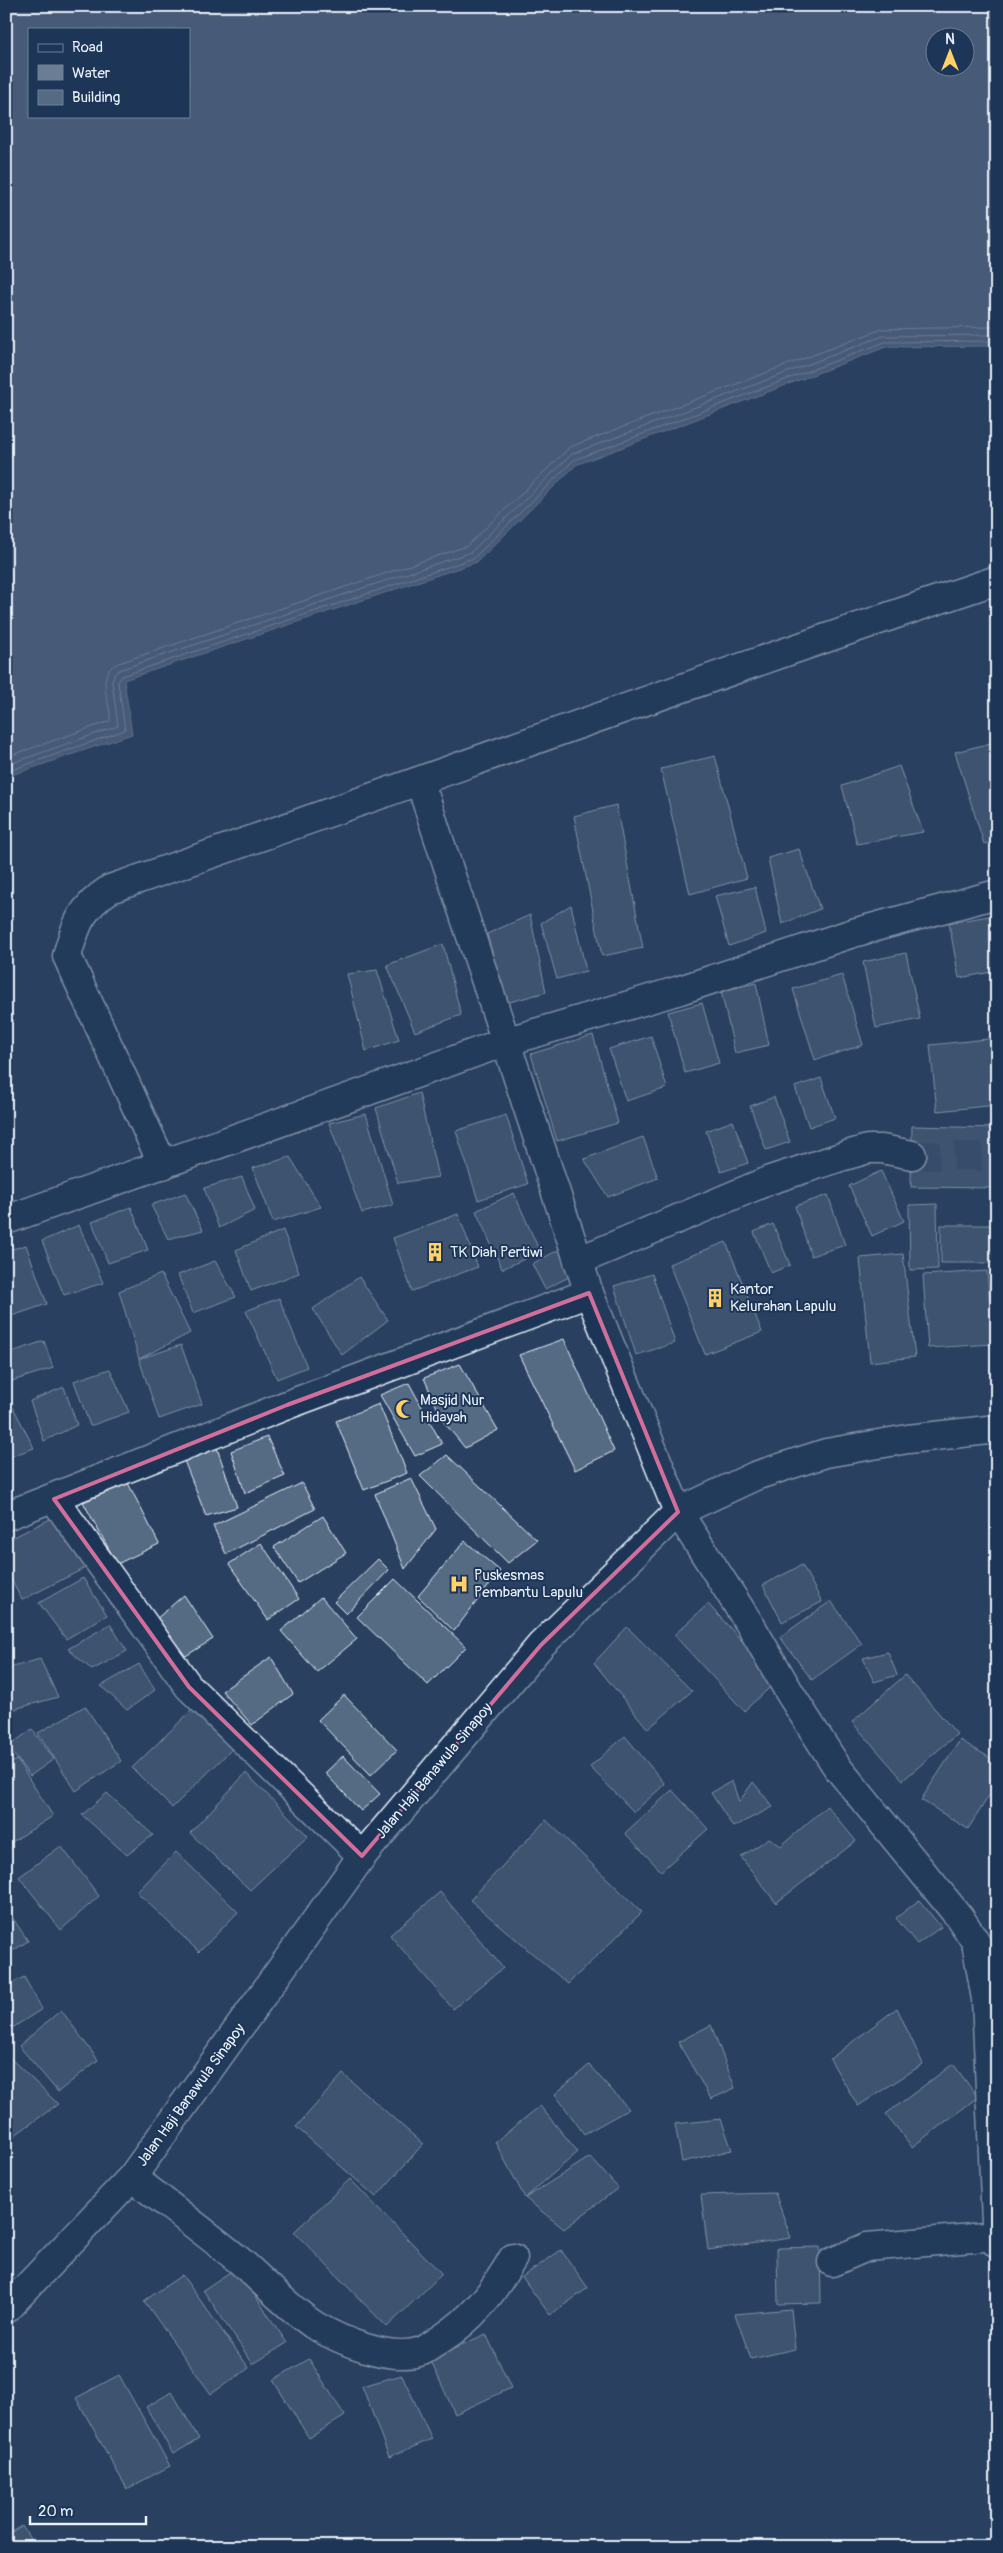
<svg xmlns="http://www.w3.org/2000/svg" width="1003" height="2553" viewBox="0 0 1003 2553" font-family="Pangolin,sans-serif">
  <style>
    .water { fill: #6b7c95; stroke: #9dabbd; fill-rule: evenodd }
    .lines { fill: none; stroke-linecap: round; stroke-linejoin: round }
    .shore { stroke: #b6c2d0; stroke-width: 1 }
    .building { fill: #556a83; stroke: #e8f1f8 }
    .minor-tunnel { stroke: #465b78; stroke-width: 28; stroke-dasharray: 28 14; stroke-linecap: butt }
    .minor-casing { stroke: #e8f1f8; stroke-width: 31 }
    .trunk-casing { stroke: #e8f1f8; stroke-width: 31 }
    .minor { stroke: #1d3557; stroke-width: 28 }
    .trunk { stroke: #1d3557; stroke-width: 28 }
    .marked { fill: none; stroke: #d16f9a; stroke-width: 4; stroke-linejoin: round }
    .labels { text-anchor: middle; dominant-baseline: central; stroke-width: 4; stroke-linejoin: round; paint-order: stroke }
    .poi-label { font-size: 15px; fill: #e8f1f8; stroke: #1d3557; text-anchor: start }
    .street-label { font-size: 15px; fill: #e8f1f8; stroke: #1d3557 }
  </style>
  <rect width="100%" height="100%" fill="#294061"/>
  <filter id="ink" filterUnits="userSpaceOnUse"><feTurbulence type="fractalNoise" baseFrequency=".02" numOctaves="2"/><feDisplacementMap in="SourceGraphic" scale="10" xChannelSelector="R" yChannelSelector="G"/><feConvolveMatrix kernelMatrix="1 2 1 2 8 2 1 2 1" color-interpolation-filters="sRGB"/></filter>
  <g filter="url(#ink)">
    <path class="water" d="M6 6H997V346L886 347 576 465 477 562 124 680 132 734 6 777ZM29 29H189V116H29ZM936 38H966V68H936Z"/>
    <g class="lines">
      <g class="shore">
        <path d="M6 757 110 721C112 702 94 677 116 664L467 546 570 447 882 329 997 327"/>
        <path d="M6 765 118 726 112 681 114 675 119 670 471 552 572 454 883 336 997 335"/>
        <path d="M6 772 125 730 118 682 122 676 474 558 574 460 885 342 997 341"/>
      </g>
    </g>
    <g class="building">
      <path d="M991 743 997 766V841L984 844 955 752Z"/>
      <path d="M715 756 747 878 690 894 661 769Z"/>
      <path d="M899 766 923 832 857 844 842 786Z"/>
      <path d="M616 805 643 948 602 956 574 816Z"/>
      <path d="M799 849 820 909 782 924 768 858Z"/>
      <path d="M755 887 766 933 729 946 715 896Z"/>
      <path d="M571 905 586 971 557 979 541 923Z"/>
      <path d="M530 915 546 992 506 1003 487 934Z"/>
      <path d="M989 916 997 971 959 978 949 923Z"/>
      <path d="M443 944 461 1015 415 1032 387 965Z"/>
      <path d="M906 953 920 1019 876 1028 863 962Z"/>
      <path d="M377 970 399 1040 366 1051 347 974Z"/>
      <path d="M842 975 863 1045 815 1060 793 989Z"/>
      <path d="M756 983 769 1045 735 1053 721 991Z"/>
      <path d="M702 1003 719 1063 685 1073 668 1012Z"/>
      <path d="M593 1035 618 1123 557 1141 531 1054Z"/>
      <path d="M651 1036 667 1088 626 1101 609 1049Z"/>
      <path d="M997 1038V1105L937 1111 930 1045Z"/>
      <path d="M821 1078 835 1118 809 1127 795 1087Z"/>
      <path d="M419 1093 438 1177 398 1183 376 1108Z"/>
      <path d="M774 1097 790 1142 766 1150 750 1106Z"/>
      <path d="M366 1114 393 1205 362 1213 329 1123Z"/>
      <path d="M506 1115 528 1184 478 1200 456 1131Z"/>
      <path d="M733 1121 748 1163 721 1172 706 1131Z"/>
      <path d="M912 1126 997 1128V1188L911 1187Z"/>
      <path d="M643 1137 658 1178 608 1197 584 1159Z"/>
      <path d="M290 1157 321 1207 273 1222 253 1168Z"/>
      <path d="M881 1171 904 1221 872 1236 849 1186Z"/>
      <path d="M242 1177 255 1210 219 1228 204 1188Z"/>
      <path d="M185 1193 203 1230 168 1239 151 1205Z"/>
      <path d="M514 1193 540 1252 502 1269 476 1211Z"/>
      <path d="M828 1195 845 1245 811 1256 795 1206Z"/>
      <path d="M937 1204 938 1269 910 1270 909 1205Z"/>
      <path d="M131 1207 148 1250 108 1263 92 1222Z"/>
      <path d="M458 1214 478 1267 412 1291 393 1238Z"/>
      <path d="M773 1224 790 1265 771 1273 754 1232Z"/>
      <path d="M79 1225 103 1283 64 1295 42 1241Z"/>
      <rect x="941" y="1225" width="56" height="38"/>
      <path d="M283 1230 299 1273 251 1291 236 1250Z"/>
      <path d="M726 1242 762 1332 705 1354 669 1264Z"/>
      <path d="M26 1245 47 1304 6 1318V1251Z"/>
      <path d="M560 1249 573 1275 545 1289 532 1264Z"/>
      <path d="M903 1254 915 1357 870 1362 860 1258Z"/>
      <path d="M215 1261 236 1297 193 1313 178 1275Z"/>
      <path d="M987 1271 993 1344 928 1348 923 1275Z"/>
      <path d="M161 1274 190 1333 139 1359 119 1291Z"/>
      <path d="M652 1274 675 1343 636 1355 614 1286Z"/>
      <path d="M359 1277 388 1320 342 1355 313 1309Z"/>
      <path d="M279 1298 307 1367 277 1379 246 1311Z"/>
      <path d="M564 1339 614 1451 575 1470 519 1355Z"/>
      <path d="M44 1341 53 1368 6 1383V1354Z"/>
      <path d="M181 1345 202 1404 159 1419 139 1359Z"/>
      <path d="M460 1364 498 1430 465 1448 443 1421 424 1378Z"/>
      <path d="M110 1369 129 1412 90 1426 74 1381Z"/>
      <path d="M409 1383 442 1444 415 1456 380 1395Z"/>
      <path d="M64 1387 77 1425 44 1441 30 1401Z"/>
      <path d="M379 1404 407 1473 364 1490 336 1421Z"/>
      <path d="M13 1407 34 1448 6 1458V1410Z"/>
      <path d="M267 1437 285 1476 245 1493 231 1451Z"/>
      <path d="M217 1448 237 1507 206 1516 183 1458Z"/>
      <path d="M447 1455 537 1540 508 1563 420 1476Z"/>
      <path d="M411 1478 436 1529 405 1569 375 1494Z"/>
      <path d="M128 1483 159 1544 117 1564 83 1502Z"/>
      <path d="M302 1483 315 1509 226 1554 213 1526Z"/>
      <path d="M60 1514 87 1567 22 1600 6 1570V1541Z"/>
      <path d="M323 1516 346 1553 298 1583 274 1547Z"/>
      <path d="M465 1541 500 1571 454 1631 418 1596Z"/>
      <path d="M261 1543 299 1599 268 1620 229 1564Z"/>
      <path d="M378 1559 389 1570 346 1614 334 1602Z"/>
      <path d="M802 1565 822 1602 782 1622 763 1585Z"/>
      <path d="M83 1578 107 1615 66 1639 39 1603Z"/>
      <path d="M395 1579 466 1647 428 1685 357 1617Z"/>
      <path d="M184 1595 213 1639 184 1657 155 1620Z"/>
      <path d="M321 1597 357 1639 317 1672 281 1631Z"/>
      <path d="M831 1601 862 1644 812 1680 780 1637Z"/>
      <path d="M708 1604 778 1680 744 1711 674 1635Z"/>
      <path d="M110 1624 127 1651 92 1670 68 1649Z"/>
      <path d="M627 1627 692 1691 648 1729 594 1663Z"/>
      <path d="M888 1652 897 1675 874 1682 863 1658Z"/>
      <path d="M271 1657 293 1694 252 1725 222 1691Z"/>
      <path d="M40 1659 58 1697 11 1710 6 1700V1669Z"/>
      <path d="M139 1664 155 1690 127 1710 101 1686Z"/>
      <path d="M905 1675 957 1734 903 1780 852 1722Z"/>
      <path d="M344 1695 397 1750 371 1775 318 1720Z"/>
      <path d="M85 1706 121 1761 76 1791 38 1733Z"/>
      <path d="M193 1709 233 1748 172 1808 132 1768Z"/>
      <path d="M32 1729 54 1759 30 1776 8 1747Z"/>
      <path d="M625 1736 665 1784 634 1812 590 1767Z"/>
      <path d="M960 1740 997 1762V1783L968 1829 921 1800Z"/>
      <path d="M343 1756 380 1794 361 1811 325 1773Z"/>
      <path d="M17 1760 53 1816 7 1845 6 1766Z"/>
      <path d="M246 1773 308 1836 250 1890 190 1833Z"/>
      <path d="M732 1781 739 1802 753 1782 773 1807 733 1827 711 1793Z"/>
      <path d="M672 1790 708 1829 661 1871 625 1833Z"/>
      <path d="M107 1793 153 1835 127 1855 82 1815Z"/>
      <path d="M827 1806 856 1841 776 1903 741 1857 769 1838 781 1846Z"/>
      <path d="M546 1820 642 1912 568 1984 470 1900Z"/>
      <path d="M61 1846 99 1896 61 1930 19 1877Z"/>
      <path d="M176 1852 238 1912 199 1952 137 1892Z"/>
      <path d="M440 1892 503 1968 453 2009 390 1935Z"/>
      <path d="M919 1900 941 1927 917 1944 896 1918Z"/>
      <path d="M6 1908 28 1941 6 1955Z"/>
      <path d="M24 1977 42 2009 9 2030 6 2025V1986Z"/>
      <path d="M897 2008 923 2064 858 2106 830 2059Z"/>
      <path d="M61 2010 98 2060 58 2092 19 2046Z"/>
      <path d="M711 2025 735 2088 711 2099 678 2042Z"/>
      <path d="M6 2054 58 2104 8 2140 6 2138Z"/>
      <path d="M953 2064 978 2097 912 2147 886 2114Z"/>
      <path d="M589 2065 629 2109 584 2134 555 2094Z"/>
      <path d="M343 2074 423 2144 376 2197 296 2127Z"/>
      <path d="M540 2106 578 2152 525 2198 495 2142Z"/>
      <path d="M721 2119 732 2150 682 2162 675 2124Z"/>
      <path d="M590 2157 618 2188 564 2229 525 2198Z"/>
      <path d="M350 2179 442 2274 387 2327 294 2232Z"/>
      <path d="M775 2193 791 2238 708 2250 701 2195Z"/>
      <path d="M820 2247 821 2303 778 2304 777 2248Z"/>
      <path d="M561 2250 588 2288 550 2315 522 2277Z"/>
      <path d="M236 2268 287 2343 253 2364 203 2290Z"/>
      <path d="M182 2275 249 2368 211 2394 144 2301Z"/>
      <path d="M791 2309 795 2349 751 2359 735 2314Z"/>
      <path d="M486 2334 511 2388 455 2414 430 2359Z"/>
      <path d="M309 2359 345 2416 309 2438 273 2380Z"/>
      <path d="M119 2375 170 2466 127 2489 76 2398Z"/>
      <path d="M402 2375 432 2439 389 2457 362 2386Z"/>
      <path d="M172 2392 199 2439 173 2454 146 2407Z"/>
      <path d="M22 2526 35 2547H6V2536Z"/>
      <path d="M151 2541 154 2547H140Z"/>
    </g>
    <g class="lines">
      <path class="minor-tunnel" d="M912 1155 997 1157"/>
      <g class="minor-casing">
        <g id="minor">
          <path d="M425 797 589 1293 678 1512 751 1626 791 1695 837 1767 960 1918 976 1942 986 1999 997 2244"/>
          <path d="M163 1165 67 956C76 924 81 908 110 889 406 787 700 679 997 580"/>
          <path d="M6 1220 505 1042 680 990 853 933 997 894"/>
          <path d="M578 1261 770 1180 844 1156 868 1149H882L912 1155"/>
          <path d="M54 1499 189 1687 362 1856"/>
          <path d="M6 1516 287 1405 589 1293"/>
          <path d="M132 2177C168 2205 205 2232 240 2261 264 2282 287 2307 314 2325 341 2341 390 2362 422 2351 427 2349 433 2344 438 2341 473 2319 492 2294 513 2258"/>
          <path d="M832 2262 867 2247 996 2236"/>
        </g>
      </g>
      <g class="trunk-casing">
        <path id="trunk" d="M6 2309 132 2177 362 1856 541 1645 678 1512 755 1476 826 1453 908 1439 997 1429"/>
      </g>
      <use href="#minor" class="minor"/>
      <use href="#trunk" class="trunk"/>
    </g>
  </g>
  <path d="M0 0H1003V2553H0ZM589 1293 678 1512 541 1645 362 1856 189 1687 54 1499 287 1405Z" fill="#294061" fill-opacity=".55" fill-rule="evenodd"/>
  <path class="marked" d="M589 1293 678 1512 541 1645 362 1856 189 1687 54 1499 287 1405Z"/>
  <defs>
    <g id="building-bare" transform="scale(1.5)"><path d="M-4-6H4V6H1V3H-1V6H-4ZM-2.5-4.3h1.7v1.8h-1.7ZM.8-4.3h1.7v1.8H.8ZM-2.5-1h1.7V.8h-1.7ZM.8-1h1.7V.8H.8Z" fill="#ffd166" stroke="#1d3557" stroke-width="2.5" paint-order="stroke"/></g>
    <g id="mosque-bare" transform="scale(1.5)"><path d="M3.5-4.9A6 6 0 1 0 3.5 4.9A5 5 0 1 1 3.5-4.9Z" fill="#ffd166" stroke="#1d3557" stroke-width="2.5" paint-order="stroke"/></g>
    <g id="hospital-bare" transform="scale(1.5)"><path d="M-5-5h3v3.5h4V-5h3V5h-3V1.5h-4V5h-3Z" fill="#ffd166" stroke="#1d3557" stroke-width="2.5" paint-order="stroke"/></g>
  </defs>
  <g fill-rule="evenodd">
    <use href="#building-bare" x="435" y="1252"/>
    <use href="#building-bare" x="715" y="1298"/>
    <use href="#mosque-bare" x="405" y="1409"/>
    <use href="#hospital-bare" x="459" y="1584"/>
  </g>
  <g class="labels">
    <g class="poi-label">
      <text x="450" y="1252">TK Diah Pertiwi</text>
      <text x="730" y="1289">Kantor<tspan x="730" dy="17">Kelurahan Lapulu</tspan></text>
      <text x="420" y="1400">Masjid Nur<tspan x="420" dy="17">Hidayah</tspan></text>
      <text x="474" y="1575">Puskesmas<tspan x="474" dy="17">Pembantu Lapulu</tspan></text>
    </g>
    <g class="street-label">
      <text transform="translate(434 1771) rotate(-50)">Jalan Haji Banawula Sinapoy</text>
      <text transform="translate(191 2095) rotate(-54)">Jalan Haji Banawula Sinapoy</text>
    </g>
  </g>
  <rect width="1003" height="2553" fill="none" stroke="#1d3557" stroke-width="25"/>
  <rect x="12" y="12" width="978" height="2528" fill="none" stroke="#e8f1f8" stroke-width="2" filter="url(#ink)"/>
  <rect x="28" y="28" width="162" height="90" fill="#1d3557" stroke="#6e8097"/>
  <rect x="38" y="44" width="25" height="8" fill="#1d3557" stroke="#6e8097"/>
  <text x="72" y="52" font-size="15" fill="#e8f1f8">Road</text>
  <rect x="38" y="65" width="25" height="15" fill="#6b7c95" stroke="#6e8097"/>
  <text x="72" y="78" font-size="15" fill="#e8f1f8">Water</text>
  <rect x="38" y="90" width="25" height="15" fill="#556a83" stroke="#6e8097"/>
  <text x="72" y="102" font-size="15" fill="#e8f1f8">Building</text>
  <g transform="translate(950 52)"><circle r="24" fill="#1d3557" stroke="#6e8097"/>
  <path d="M0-4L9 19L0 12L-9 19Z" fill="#ffd166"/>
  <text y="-8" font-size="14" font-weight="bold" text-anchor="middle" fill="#e8f1f8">N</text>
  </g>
  <path d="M30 2516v8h116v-8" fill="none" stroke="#e8f1f8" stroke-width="2.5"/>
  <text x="38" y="2516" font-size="15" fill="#e8f1f8" stroke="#1d3557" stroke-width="4" paint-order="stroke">20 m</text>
</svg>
